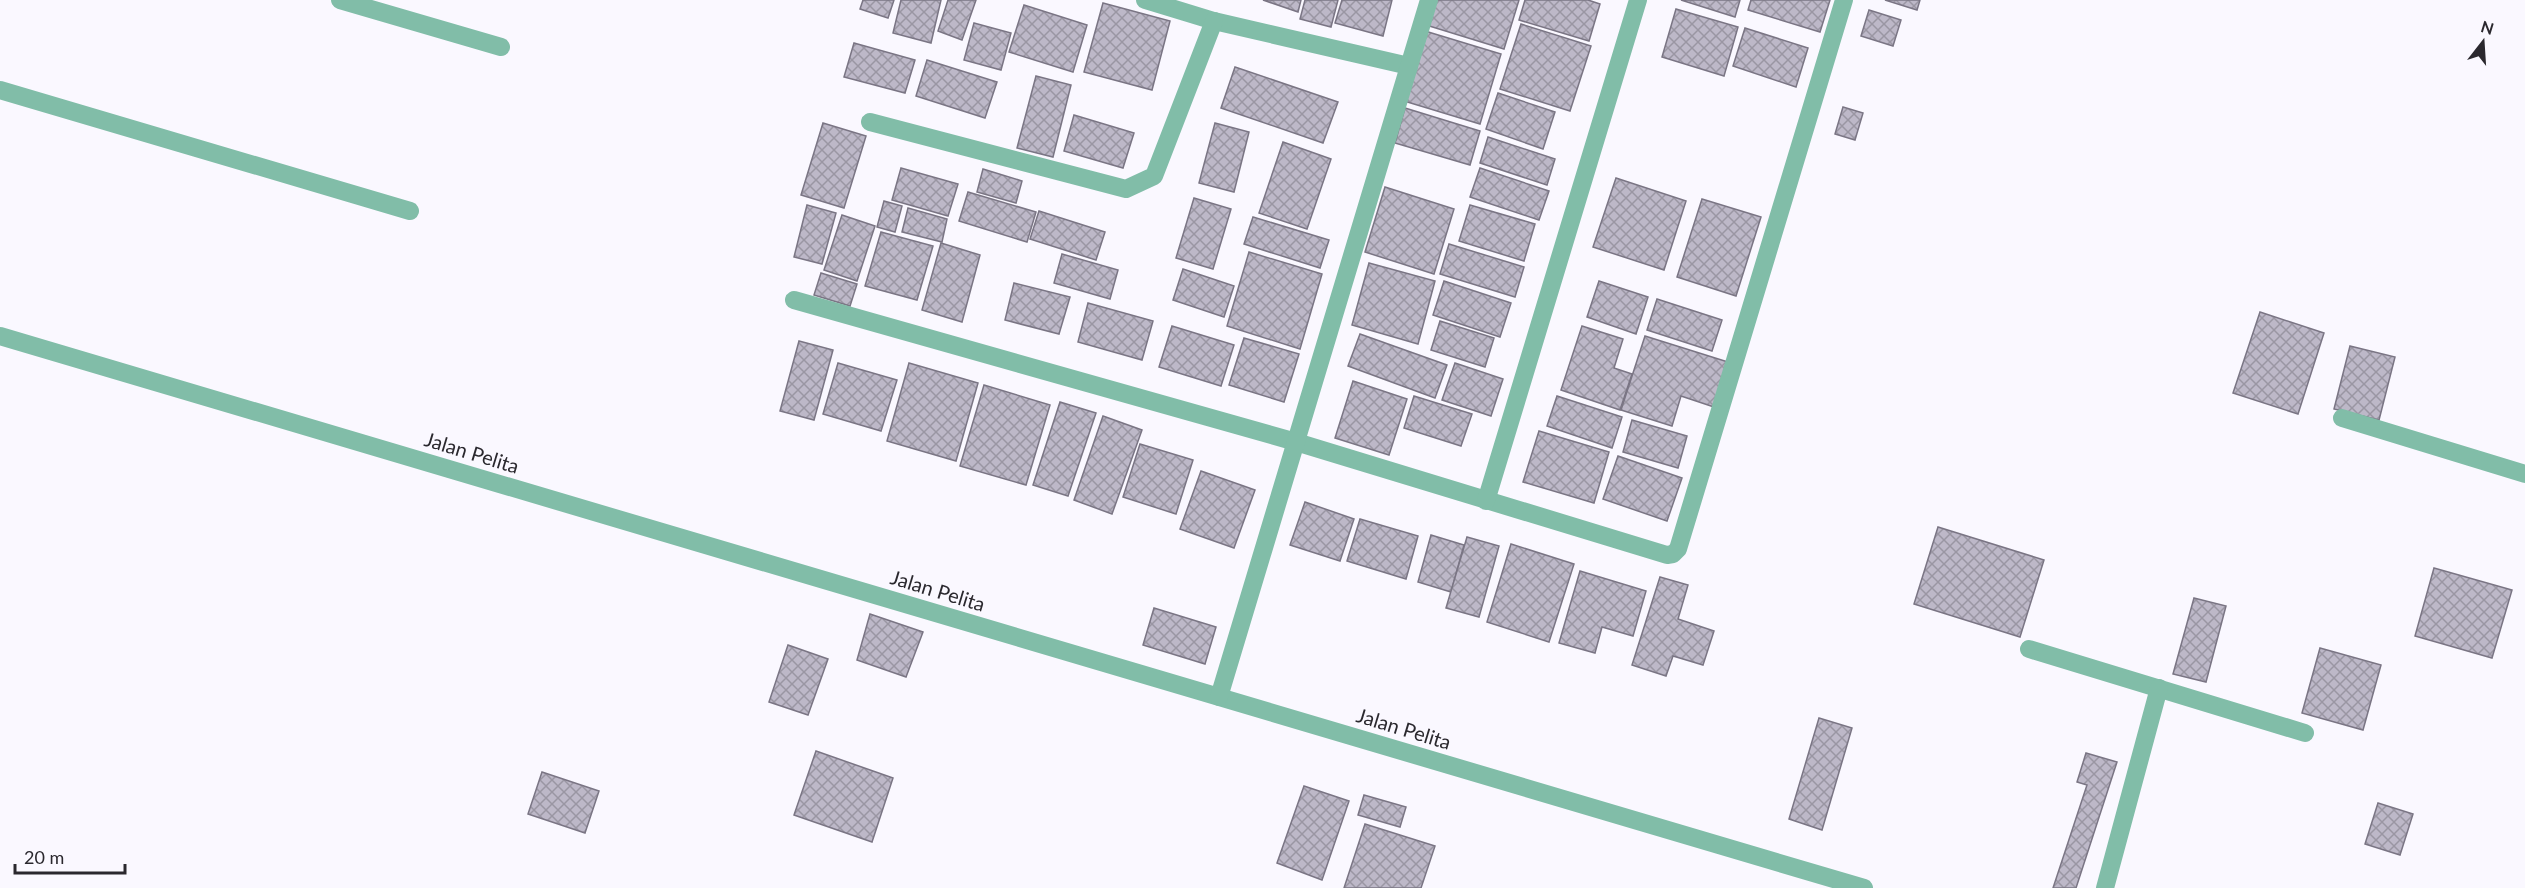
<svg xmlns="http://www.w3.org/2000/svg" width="2525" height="888" viewBox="0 0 2525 888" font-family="Lato,sans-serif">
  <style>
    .building { fill: url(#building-cross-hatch); stroke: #7a7584; stroke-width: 1.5 }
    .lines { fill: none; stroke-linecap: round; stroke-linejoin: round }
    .minor { stroke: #81bda8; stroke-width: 18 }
    .labels { text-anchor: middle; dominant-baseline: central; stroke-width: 4.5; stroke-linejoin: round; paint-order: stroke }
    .street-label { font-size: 20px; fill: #2a282e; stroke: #faf8ff }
  </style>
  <defs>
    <pattern id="building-cross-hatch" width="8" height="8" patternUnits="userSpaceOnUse" patternTransform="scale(1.5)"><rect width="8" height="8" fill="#bdb8c8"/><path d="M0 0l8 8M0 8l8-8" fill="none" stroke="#9a96a3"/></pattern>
  </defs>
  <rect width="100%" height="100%" fill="#faf8ff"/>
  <g class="building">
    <path d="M863 0H894L888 18 860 9Z"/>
    <path d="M901 0H941L931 43 893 33Z"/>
    <path d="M948 0H976L962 40 938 31Z"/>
    <path d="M1263 0H1301L1298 12Z"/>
    <path d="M1305 0H1338L1331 27 1300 19Z"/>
    <path d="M1342 0H1392L1383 36 1335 23Z"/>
    <path d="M1434 0H1519L1504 49 1426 25Z"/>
    <path d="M1525 0H1588L1600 4 1589 41 1519 20Z"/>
    <path d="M1681 0H1740L1735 17Z"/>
    <path d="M1751 0H1830L1820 32 1748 10Z"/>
    <path d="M1885 0H1920L1917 10Z"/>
    <path d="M1103 3 1170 21 1152 90 1084 72Z"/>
    <path d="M1024 5 1087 25 1073 72 1009 52Z"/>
    <path d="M1676 9 1738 27 1724 76 1662 57Z"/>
    <path d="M1869 10 1901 20 1893 46 1861 36Z"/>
    <path d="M974 23 1011 33 1001 70 964 60Z"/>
    <path d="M1521 24 1591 46 1570 111 1500 89Z"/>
    <path d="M1745 28 1808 48 1796 87 1733 66Z"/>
    <path d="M1425 31 1501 54 1480 124 1404 101Z"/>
    <path d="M854 43 915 60 905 93 844 77Z"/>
    <path d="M927 60 997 82 985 118 916 96Z"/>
    <path d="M1235 67 1338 102 1323 143 1221 108Z"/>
    <path d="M1036 76 1071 85 1053 157 1017 148Z"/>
    <path d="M1498 93 1555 112 1543 149 1486 129Z"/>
    <path d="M1843 107 1863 113 1855 140 1835 134Z"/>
    <path d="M1405 108 1480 131 1470 165 1395 143Z"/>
    <path d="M1074 115 1134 133 1123 168 1064 151Z"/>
    <path d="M823 123 866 136 844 208 801 195Z"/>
    <path d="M1215 123 1249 132 1234 192 1199 183Z"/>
    <path d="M1488 137 1555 159 1547 185 1480 163Z"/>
    <path d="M1283 142 1331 159 1307 229 1259 213Z"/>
    <path d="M901 168 958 184 948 216 892 200Z"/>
    <path d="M1480 168 1549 191 1539 220 1470 197Z"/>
    <path d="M983 169 1022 181 1016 203 977 192Z"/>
    <path d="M1616 178 1686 201 1664 270 1593 247Z"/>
    <path d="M1385 187 1454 209 1434 274 1365 252Z"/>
    <path d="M968 192 1036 212 1027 242 959 221Z"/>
    <path d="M1194 198 1231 209 1213 269 1176 258Z"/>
    <path d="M1702 199 1761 217 1736 296 1677 277Z"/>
    <path d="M884 201 902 206 895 232 877 227Z"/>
    <path d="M807 205 836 213 822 264 794 257Z"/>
    <path d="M1470 205 1535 224 1524 261 1459 241Z"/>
    <path d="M908 208 947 219 942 242 902 232Z"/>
    <path d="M1039 211 1105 232 1096 260 1030 239Z"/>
    <path d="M842 215 875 226 857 281 824 270Z"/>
    <path d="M1253 217 1329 240 1320 268 1244 244Z"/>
    <path d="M881 232 933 246 917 300 865 286Z"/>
    <path d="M941 243 980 255 962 322 922 310Z"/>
    <path d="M1449 244 1524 267 1515 297 1440 274Z"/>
    <path d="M1249 252 1322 274 1300 349 1227 326Z"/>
    <path d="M1062 254 1118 270 1110 299 1054 283Z"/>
    <path d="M1369 263 1435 281 1418 344 1352 325Z"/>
    <path d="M1183 269 1234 286 1224 317 1173 300Z"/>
    <path d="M821 273 857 284 850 306 814 295Z"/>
    <path d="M1444 281 1511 303 1500 337 1433 315Z"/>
    <path d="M1599 281 1648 297 1636 334 1587 317Z"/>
    <path d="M1014 283 1070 297 1059 334 1005 320Z"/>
    <path d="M1657 299 1722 320 1712 351 1647 330Z"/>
    <path d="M1088 303 1153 321 1142 360 1078 342Z"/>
    <path d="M2260 312 2324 333 2298 414 2233 393Z"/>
    <path d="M1440 321 1494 338 1485 367 1431 350Z"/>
    <path d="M1172 326 1234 345 1221 386 1159 367Z"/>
    <path d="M1582 326 1623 339 1614 368 1632 374 1620 410 1561 390Z"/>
    <path d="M1360 334 1447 365 1435 398 1348 366Z"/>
    <path d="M1645 336 1728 362 1714 407 1681 396 1672 426 1621 410Z"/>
    <path d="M1244 338 1299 354 1284 402 1229 385Z"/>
    <path d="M799 341 833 350 814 420 780 411Z"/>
    <path d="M2350 346 2395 357 2379 420 2334 409Z"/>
    <path d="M838 363 897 380 881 431 823 414Z"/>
    <path d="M909 363 978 383 956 461 887 441Z"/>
    <path d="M1455 363 1503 379 1491 416 1442 400Z"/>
    <path d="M1353 381 1407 399 1389 455 1335 438Z"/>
    <path d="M984 385 1050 405 1026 485 960 466Z"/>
    <path d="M1414 396 1472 414 1461 446 1404 428Z"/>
    <path d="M1557 396 1622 417 1612 448 1547 426Z"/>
    <path d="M1060 402 1096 413 1068 496 1033 485Z"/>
    <path d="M1103 416 1142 430 1112 514 1074 500Z"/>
    <path d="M1632 420 1687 436 1678 468 1623 452Z"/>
    <path d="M1539 431 1609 452 1594 503 1523 482Z"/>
    <path d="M1140 444 1193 460 1176 514 1123 497Z"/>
    <path d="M1618 456 1682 478 1667 521 1603 499Z"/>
    <path d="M1201 471 1255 490 1234 548 1180 529Z"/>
    <path d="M1305 502 1354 519 1340 561 1290 545Z"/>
    <path d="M1360 519 1418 536 1406 579 1347 561Z"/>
    <path d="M1938 527 2044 560 2020 637 1914 604Z"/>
    <path d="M1431 535 1464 545 1451 592 1418 582Z"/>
    <path d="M1467 537 1499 546 1479 617 1446 608Z"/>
    <path d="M1511 544 1574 564 1549 642 1487 622Z"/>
    <path d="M2434 568 2512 590 2492 658 2415 636Z"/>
    <path d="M1580 571 1646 591 1633 636 1602 627 1595 653 1559 643Z"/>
    <path d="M1660 577 1688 585 1678 619 1714 631 1703 665 1673 656 1666 676 1632 665Z"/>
    <path d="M2194 598 2226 606 2206 682 2173 674Z"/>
    <path d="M1154 608 1216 627 1205 664 1143 645Z"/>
    <path d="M870 614 923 632 906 677 857 660Z"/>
    <path d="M788 645 828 659 808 715 769 702Z"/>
    <path d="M2320 648 2381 665 2363 730 2302 713Z"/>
    <path d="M1819 718 1852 728 1822 830 1789 819Z"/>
    <path d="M816 751 893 778 872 842 794 815Z"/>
    <path d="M2086 753 2117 762 2076 888H2053L2087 785 2077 782Z"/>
    <path d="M542 772 599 791 585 833 528 814Z"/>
    <path d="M1304 786 1349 801 1322 880 1277 863Z"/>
    <path d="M1364 795 1406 807 1400 827 1358 815Z"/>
    <path d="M2378 803 2413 814 2400 855 2365 844Z"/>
    <path d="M1365 824 1435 846 1421 888H1344Z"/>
  </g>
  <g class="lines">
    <g class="minor">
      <path d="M340 0 501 47"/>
      <path d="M1145 0 1214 21 1409 66"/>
      <path d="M0 90 410 211"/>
      <path d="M870 122 1126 189 1154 176 1214 21"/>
      <path d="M794 300 1296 442 1667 555 1673 554 1678 549 1844 0"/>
      <path d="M0 336 1864 888"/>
      <path d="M2342 418 2525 474"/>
      <path d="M1486 501 1638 0"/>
      <path d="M2029 649 2305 733"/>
      <path d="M1219 697 1429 0"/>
      <path d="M2105 888 2159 688"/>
    </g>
  </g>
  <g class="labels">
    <g class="street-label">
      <text transform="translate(472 452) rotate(17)">Jalan Pelita</text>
      <text transform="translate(938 590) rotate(17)">Jalan Pelita</text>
      <text transform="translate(1404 728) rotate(17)">Jalan Pelita</text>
    </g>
  </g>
  <g transform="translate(2483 42) rotate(17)" stroke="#faf8ff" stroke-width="4.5" paint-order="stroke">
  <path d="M0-4.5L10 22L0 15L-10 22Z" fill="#2a282e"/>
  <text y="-9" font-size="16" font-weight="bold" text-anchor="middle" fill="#2a282e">N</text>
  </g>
  <path d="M15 864v9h110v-9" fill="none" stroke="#2a282e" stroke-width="3"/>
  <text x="24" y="864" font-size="18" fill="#2a282e" stroke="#faf8ff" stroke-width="4.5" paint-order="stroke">20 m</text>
</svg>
